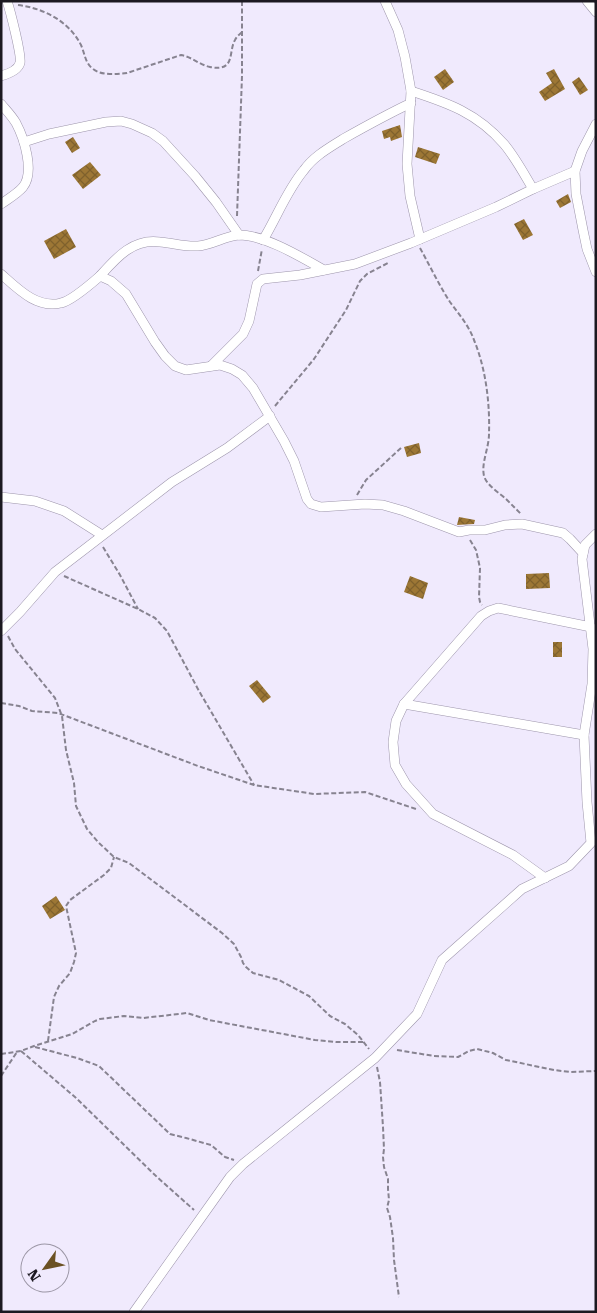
<svg xmlns="http://www.w3.org/2000/svg" width="597" height="1313" viewBox="0 0 597 1313" font-family="'Roboto Serif',serif">
  <style>
    .building { fill: url(#building-cross-hatch) }
    .lines { fill: none; stroke-linecap: round; stroke-linejoin: round }
    .minor-casing { stroke: #9d95ab; stroke-width: 10 }
    .path { stroke: #878390; stroke-width: 2; stroke-dasharray: 5 2.5; stroke-linecap: butt }
    .minor { stroke: #fff; stroke-width: 9 }
  </style>
  <defs>
    <pattern id="building-cross-hatch" width="8" height="8" patternUnits="userSpaceOnUse" patternTransform="scale(1.25)"><rect width="8" height="8" fill="#9d7735"/><path d="M0 0l8 8M0 8l8-8" fill="none" stroke="#7f612c"/></pattern>
  </defs>
  <rect width="100%" height="100%" fill="#f0eafd"/>
  <g class="building">
    <path d="M445 69 454 82 443 90 434 77Z"/>
    <path d="M554 69 565 89 545 101 539 92 552 83 546 73Z"/>
    <path d="M579 77 588 90 580 95 572 82Z"/>
    <path d="M400 125 402 137 391 141 390 137 384 139 382 131Z"/>
    <path d="M73 137 80 148 72 153 65 142Z"/>
    <path d="M418 147 440 154 436 164 415 157Z"/>
    <path d="M90 162 101 175 83 189 72 175Z"/>
    <path d="M568 194 571 202 560 208 556 201Z"/>
    <path d="M524 219 533 235 523 240 514 224Z"/>
    <path d="M66 229 76 247 54 259 44 241Z"/>
    <path d="M419 443 421 453 407 457 404 447Z"/>
    <path d="M459 517 475 520 474 524 457 525Z"/>
    <path d="M549 573 550 588 526 589V574Z"/>
    <path d="M410 576 428 583 423 599 404 592Z"/>
    <rect x="553" y="642" width="9" height="15"/>
    <path d="M257 680 271 697 263 703 249 686Z"/>
    <path d="M56 896 65 910 50 919 42 906Z"/>
  </g>
  <g class="lines">
    <g class="minor-casing">
      <g id="minor">
        <path d="M385 1 398 30 405 57 411 91 407 164 410 196 420 239"/>
        <path d="M587 1 596 12"/>
        <path d="M1 76C8 74 18 70 20 63 22 56 10 10 7 1"/>
        <path d="M411 91C448 103 477 113 504 144 515 157 524 174 533 189"/>
        <path d="M1 104C6 110 12 116 16 123 24 138 35 172 23 187 17 194 8 199 1 204"/>
        <path d="M596 124 582 151 575 171 576 194 583 230 587 249 596 272"/>
        <path d="M24 142 49 134 106 122 121 121 132 124 152 133 163 141 195 176 216 202 239 235"/>
        <path d="M263 240C277 217 287 190 304 170 314 156 329 148 343 139 366 126 388 114 411 103"/>
        <path d="M1 274C18 289 37 309 61 303 71 301 92 283 100 276L111 281 126 294 155 342 165 356 175 366 186 370 220 365 232 369 242 375 253 388 284 441 294 461 307 499 311 504 321 507 365 504 383 505 404 511 459 532 469 530H485L505 525 522 524 563 533 570 539 583 553"/>
        <path d="M100 276C116 258 133 238 160 242 173 243 185 247 198 246 212 245 225 236 239 235 265 235 301 257 324 270"/>
        <path d="M211 366 243 334 249 321 257 284 263 279 300 275 355 264 411 243 496 207 533 189 575 171"/>
        <path d="M1 497 35 501 64 511 102 535"/>
        <path d="M1 631 20 612 55 572 172 482 227 448 270 416"/>
        <path d="M404 704 584 735"/>
        <path d="M545 878 513 855 433 814 406 784 395 765 393 742 396 721 404 704 481 616 489 611 498 608 591 627"/>
        <path d="M134 1312 230 1177 243 1164 375 1058 417 1014 442 960 522 889 569 866 591 843 587 802 584 735 592 684 593 649 582 559 585 545 596 534"/>
      </g>
    </g>
    <g class="path">
      <path d="M18 5C43 8 69 21 81 45 85 54 85 63 93 69 102 76 117 74 127 73L181 55C192 57 200 65 210 67 236 72 228 52 235 40 237 36 240 34 243 31"/>
      <path d="M237 216 242 76V1"/>
      <path d="M420 248C430 266 439 285 450 302 459 314 469 326 474 340 486 369 490 404 489 434 489 448 481 463 484 476 487 486 500 493 507 500 512 505 516 509 521 514"/>
      <path d="M258 271 262 249"/>
      <path d="M275 406 314 359 346 310 360 281 367 274 388 263"/>
      <path d="M357 495 366 480 401 448"/>
      <path d="M470 540 476 550 480 568 479 597 480 602 482 605"/>
      <path d="M103 547 120 575 138 609"/>
      <path d="M64 576 138 609 155 618 167 631 199 691 254 785"/>
      <path d="M8 636 15 649 55 698 62 716 66 750 74 783 76 806 87 829 98 842 114 857 129 863 222 933 234 944 241 957 243 963 246 967 253 973 279 980 309 996 330 1016 345 1024 358 1035 369 1049"/>
      <path d="M1 703 19 706 32 711 58 713 198 766 254 785 314 794 365 792 416 809"/>
      <path d="M48 1041 54 997 59 986 70 973 74 962 76 953 66 906 70 900 104 875 111 868 114 857"/>
      <path d="M35 1047 77 1058 99 1066 170 1134 186 1138 211 1145 225 1157 234 1160"/>
      <path d="M397 1050 434 1056 458 1057 469 1051 477 1049 493 1053 506 1060 554 1070 570 1072 596 1071"/>
      <path d="M21 1051 75 1097 157 1177 194 1210"/>
      <path d="M1 1054 21 1051 34 1046 72 1034 95 1021 100 1019 124 1016 143 1018 179 1014 187 1013 209 1020 315 1040 336 1042H364"/>
      <path d="M377 1067 380 1082 383 1127 384 1149 383 1157 384 1167 388 1179V1189L389 1200 387 1208 390 1217 393 1238 394 1260 399 1297"/>
      <path d="M1 1076 17 1052"/>
    </g>
    <use href="#minor" class="minor"/>
  </g>
  <rect width="597" height="1313" fill="none" stroke="#1c1921" stroke-width="5"/>
  <g transform="translate(45 1268) rotate(237)"><circle r="24" fill="#f0eafd" stroke="#9b96a5"/>
  <path d="M0-4L9 19L0 12L-9 19Z" fill="#6b5123"/>
  <text y="-8" font-size="14" font-weight="bold" text-anchor="middle" fill="#1c1921">N</text>
  </g>
</svg>
